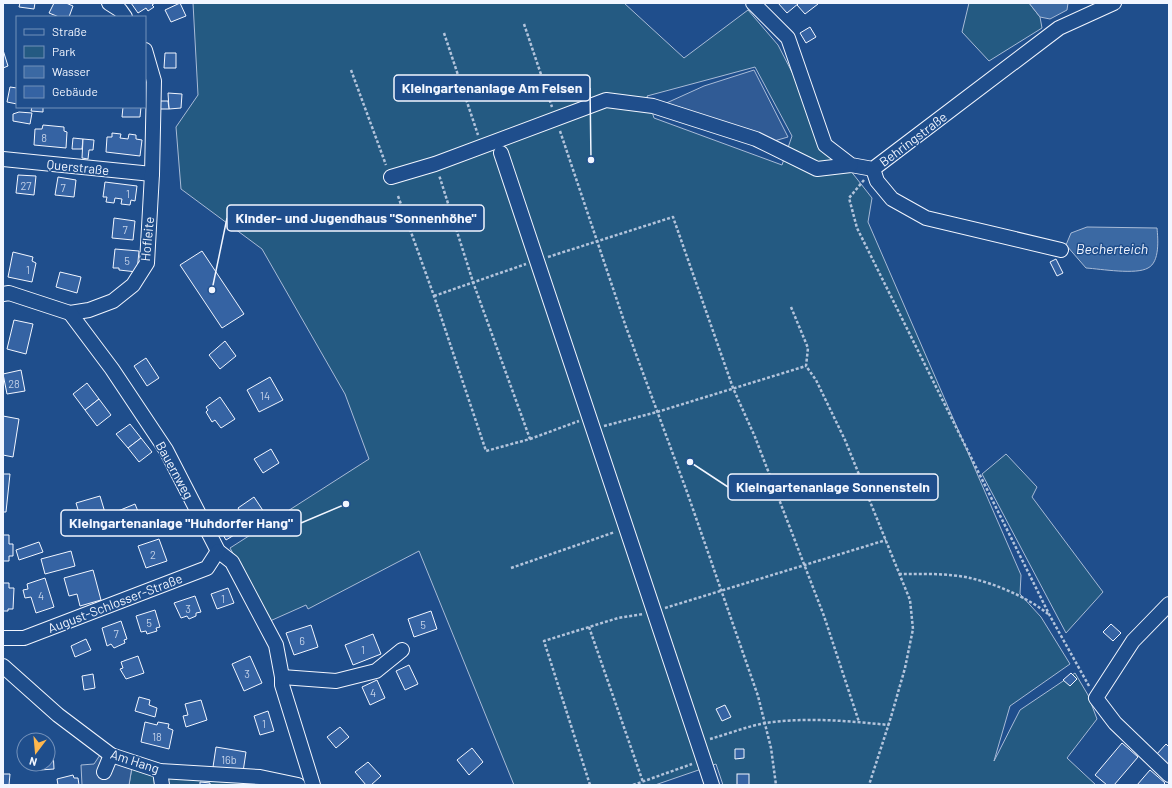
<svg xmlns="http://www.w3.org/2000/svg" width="1172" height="788" viewBox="0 0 1172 788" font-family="Barlow,sans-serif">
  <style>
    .green { fill: #245a82; stroke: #a8bbd7; fill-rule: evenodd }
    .parking { fill: #305b95; stroke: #a8bbd7 }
    .water { fill: #3b69a3; stroke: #a8bbd7 }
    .building { fill: #3563a3; stroke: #f2f6ff }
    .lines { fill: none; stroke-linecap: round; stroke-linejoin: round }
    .minor-casing { stroke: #f2f6ff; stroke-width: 16 }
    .path { stroke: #b3c4dc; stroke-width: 2.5; stroke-dasharray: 3 2; stroke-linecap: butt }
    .minor { stroke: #1f4e8c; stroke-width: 14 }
    .labels { text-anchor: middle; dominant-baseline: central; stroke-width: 3; stroke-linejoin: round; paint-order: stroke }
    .number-label { font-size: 11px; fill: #c3d1e8 }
    .street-label { font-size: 13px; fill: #f2f6ff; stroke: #1f4e8c }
    .water-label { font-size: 14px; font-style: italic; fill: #f2f6ff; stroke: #1f4e8c }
    .leader { fill: none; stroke: #f2f6ff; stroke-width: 1.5 }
    .callout-dot { fill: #f2f6ff; stroke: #1f4e8c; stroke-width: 1.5 }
    .callout { fill: #1f4e8c; stroke: #f2f6ff; stroke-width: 1.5 }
    .callout-label { font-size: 14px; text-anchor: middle; font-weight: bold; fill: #f2f6ff }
  </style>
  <rect width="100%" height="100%" fill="#1f4e8c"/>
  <g class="green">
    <path d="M193 3H624L684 58 748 10 778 45 828 142 872 198 868 222 1021 575 1020 594 1041 617 1070 664 1010 706 994 761 1020 710 1075 673 1088 695 1097 719 1067 758 1096 785H723L716 764 655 785H514L419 551 308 609 306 605 270 621 230 548 369 459 345 394 262 249 181 189 176 127 198 95ZM755 67 792 136 782 165 654 118 647 96Z"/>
    <path d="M969 3H1029L1040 17 1042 28 989 61 962 32Z"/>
    <path d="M1006 454 1037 487 1032 497 1103 592 1066 633 982 474Z"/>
    <path d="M132 767 257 785H129Z"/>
  </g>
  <g class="parking">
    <path d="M754 70 788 137 774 141 662 105 704 86Z"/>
    <path d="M100 755 132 767 129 785H82L81 765 94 764Z"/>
  </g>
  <g class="water">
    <path d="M1029 3H1068L1067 10 1050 19 1040 17Z"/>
    <path d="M1087 227 1157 228C1158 239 1160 262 1148 268 1136 275 1101 269 1086 268L1066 245 1071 233Z"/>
  </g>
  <g class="building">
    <path d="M20 3H35L34 9 19 7Z"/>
    <path d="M54 3H66L73 6 69 17H59L49 13Z"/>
    <path d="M131 3H155L152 5 154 7 148 11 146 8 138 13Z"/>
    <path d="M180 3 186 16 171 22 165 10Z"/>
    <path d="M778 3H799L787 13Z"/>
    <path d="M799 3H817L818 4 805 14 797 5Z"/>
    <path d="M810 27 816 37 806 43 800 33Z"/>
    <path d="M3 50 8 66 3 68Z"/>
    <path d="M165 53H176V68H164Z"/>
    <path d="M10 87 17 88V104L7 102Z"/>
    <path d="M168 93 182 94 181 108 169 109Z"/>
    <path d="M160 101H168L169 109H160Z"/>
    <path d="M32 107H43V112L31 111Z"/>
    <path d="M123 107H141L140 117H122Z"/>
    <path d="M19 112 32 113 30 124 13 121V114Z"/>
    <path d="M43 125 64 127V131L67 132 66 148 34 145 35 129H42Z"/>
    <path d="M112 133 121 134 120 138 128 139 129 134 136 135V139L142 140 140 156 106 152 107 137H112Z"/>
    <path d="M73 138 83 139 82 149H72Z"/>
    <path d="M83 139 94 140 93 150H89L88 159 82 158Z"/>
    <path d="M18 175 36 176 34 195 16 193Z"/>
    <path d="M58 177 76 180 74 197 55 195Z"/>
    <path d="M105 182 137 186 135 201 131 200 130 205 121 204 122 199 115 198 114 203 106 202 107 197H103Z"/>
    <path d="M114 218 135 221 133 240 112 238Z"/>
    <path d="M115 249 139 251 137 272 119 270V268H113Z"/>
    <path d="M202 251 244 314 222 328 180 265Z"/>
    <path d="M13 252 33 257 32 261 36 263 32 282 8 277Z"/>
    <path d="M1056 259 1063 273 1057 276 1050 262Z"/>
    <path d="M60 272 81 277 77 293 56 287Z"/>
    <path d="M14 320 33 324 26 354 7 349Z"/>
    <path d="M225 341 236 356 220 369 209 355Z"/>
    <path d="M146 358 159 378 147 386 134 366Z"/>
    <path d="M21 370 25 391 7 394 3 374Z"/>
    <path d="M270 377 283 400 259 412 247 390Z"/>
    <path d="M87 383 99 399 85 410 73 394Z"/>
    <path d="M220 397 235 419 221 428 215 420 212 422 206 412 208 410 206 407Z"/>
    <path d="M99 399 111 415 97 426 85 410Z"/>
    <path d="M3 416 19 419 13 457 3 455Z"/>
    <path d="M130 424 141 438 128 448 116 434Z"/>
    <path d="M141 438 152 452 139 462 128 448Z"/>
    <path d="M271 449 279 463 263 473 254 459Z"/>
    <path d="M3 474H10L6 512H3Z"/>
    <path d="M100 496 107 519 83 526 76 503Z"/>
    <path d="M254 497 266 515 249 526 238 508Z"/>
    <path d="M135 504 142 521 125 528 118 511Z"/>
    <path d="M243 515 249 526 226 540 219 528Z"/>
    <path d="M3 535H9V544H13V556H9V561H3Z"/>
    <path d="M159 539 167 561 146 568 138 546Z"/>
    <path d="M39 542 43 552 19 560 16 550Z"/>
    <path d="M71 551 75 566 45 574 41 559Z"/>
    <path d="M93 570 101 600 80 606 77 594 69 596 64 578Z"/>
    <path d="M45 578 54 607 36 613 31 597 25 598 23 590 28 589 27 584Z"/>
    <path d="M3 583H9V588H14L13 609H8V611H3Z"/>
    <path d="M228 588 234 603 217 609 211 594Z"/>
    <path d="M195 596 201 612 196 613V616L189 619 187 616 181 618 174 603Z"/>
    <path d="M155 610 160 627 156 628 157 631 147 634 146 631 141 632 136 616Z"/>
    <path d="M431 611 437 629 414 637 408 619Z"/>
    <path d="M121 621 127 639 124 640 125 643 114 648 111 644 107 646 102 628Z"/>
    <path d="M1111 624 1121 633 1113 641 1103 632Z"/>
    <path d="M311 625 318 647 294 655 286 633Z"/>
    <path d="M373 634 381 654 353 665 345 645Z"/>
    <path d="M86 639 91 650 75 657 71 646Z"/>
    <path d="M138 656 144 673 126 679 120 669 123 668 121 662Z"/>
    <path d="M250 656 262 683 244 691 232 664Z"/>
    <path d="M409 665 418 684 405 690 396 671Z"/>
    <path d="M1071 673 1077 679 1070 686 1063 680Z"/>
    <path d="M93 674 95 688 84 690 82 676Z"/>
    <path d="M377 680 385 698 370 705 362 687Z"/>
    <path d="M139 697 150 700 149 705 157 708 155 717 135 711Z"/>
    <path d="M201 700 207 720 186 727 183 716 188 715 185 704Z"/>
    <path d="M725 705 731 717 722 721 716 709Z"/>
    <path d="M268 711 274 731 260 735 254 716Z"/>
    <path d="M145 722 157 725 158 722 169 724 168 728 173 730 169 749 141 742Z"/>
    <path d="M340 727 349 737 336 748 327 737Z"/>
    <path d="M1122 743 1138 757 1114 785H1107L1095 775Z"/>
    <path d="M1166 744 1169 747V767L1156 755Z"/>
    <path d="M216 747 246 752 243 772 213 767Z"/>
    <path d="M472 748 483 762 469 775 457 760Z"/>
    <path d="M735 749H744V758L735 759Z"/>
    <path d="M48 751H53L54 769 40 770V764H48Z"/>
    <path d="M368 762 381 776 371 785H366L355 772Z"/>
    <path d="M1150 770 1165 783 1163 785H1137Z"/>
    <path d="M3 774H10L9 785H3Z"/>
    <rect x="737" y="774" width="12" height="11"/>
    <path d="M73 775 74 778H78L79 785H58L57 779Z"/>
    <path d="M200 782 210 783V785H200Z"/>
  </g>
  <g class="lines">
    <g class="minor-casing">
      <g id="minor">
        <path d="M109 3 120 10 125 17"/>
        <path d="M753 3 788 38 825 145 851 165 873 169 1059 28 1114 3"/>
        <path d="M501 153 712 785"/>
        <path d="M3 159 152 174"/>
        <path d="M873 169 877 181 892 199 926 218 1061 250"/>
        <path d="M391 177 435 164 606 100 653 106 756 139 817 169 851 165"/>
        <path d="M3 294 9 293 70 313 89 310 113 301 133 285 147 263 152 174 154 81 145 50"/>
        <path d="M70 313 112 369 166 450 218 551 232 562 276 645 282 677V685L313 785"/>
        <path d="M1169 604 1133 641 1096 698 1115 723 1169 775"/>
        <path d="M3 638H24L207 568 218 551"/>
        <path d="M3 666 58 715 111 755 160 771 260 777 298 785"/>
        <path d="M282 677 336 681 376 671 402 650"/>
        <path d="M160 771 162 785"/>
        <path d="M104 772 111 755"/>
      </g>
    </g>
    <g class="path">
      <path d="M524 24 552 107"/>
      <path d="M444 33 478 135"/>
      <path d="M351 70 386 165"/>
      <path d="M560 131 626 327 687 492 758 696 771 748 776 785"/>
      <path d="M864 180 849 198 857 228 1050 616 1089 686"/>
      <path d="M398 196 434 296 486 451 530 439 473 282 439 175"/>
      <path d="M548 257 673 217 733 388 755 437 824 616 859 722"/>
      <path d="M434 296 526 264"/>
      <path d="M791 307 808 348 806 366 816 380 845 440 910 600 913 629 905 668 891 717 869 785"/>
      <path d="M604 426 657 412 806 366"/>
      <path d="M530 439 579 421"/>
      <path d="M511 568 615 532"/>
      <path d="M899 574C922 574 948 573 970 578 996 584 1027 597 1048 614"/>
      <path d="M665 608 886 540"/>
      <path d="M589 627 643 782"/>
      <path d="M710 739C728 734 748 726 766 723 807 717 849 721 889 725"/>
      <path d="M590 785 544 641 618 618 643 614"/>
      <path d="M633 785 692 764"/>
    </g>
    <use href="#minor" class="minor"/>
  </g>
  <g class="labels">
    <g class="number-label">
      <text x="44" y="137">8</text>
      <text x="26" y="185">27</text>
      <text x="63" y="187">7</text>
      <text x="128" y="193">1</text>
      <text x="125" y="229">7</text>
      <text x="127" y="260">5</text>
      <text x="28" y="269">1</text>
      <text x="14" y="383">28</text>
      <text x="265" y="395">14</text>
      <text x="153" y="554">2</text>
      <text x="41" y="595">4</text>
      <text x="223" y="598">1</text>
      <text x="188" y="608">3</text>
      <text x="149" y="622">5</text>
      <text x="423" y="624">5</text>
      <text x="116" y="633">7</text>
      <text x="302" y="640">6</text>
      <text x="363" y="649">1</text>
      <text x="247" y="673">3</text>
      <text x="373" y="692">4</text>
      <text x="264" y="723">1</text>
      <text x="157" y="736">18</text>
      <text x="229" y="759">16b</text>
    </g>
    <g class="street-label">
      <text transform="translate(913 139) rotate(-37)">Behringstraße</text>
      <text transform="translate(78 167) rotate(6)">Querstraße</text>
      <text transform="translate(147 239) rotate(-84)">Hofleite</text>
      <text transform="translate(175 470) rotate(61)">Bauernweg</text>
      <text transform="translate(115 603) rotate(-21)">August-Schlosser-Straße</text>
      <text transform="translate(135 761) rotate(18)">Am Hang</text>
    </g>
    <g class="water-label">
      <text x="1112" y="248">Becherteich</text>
    </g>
  </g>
  <path class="leader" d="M591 160L590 88M212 290L227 218M690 462L728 487M346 504L301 523"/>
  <g class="callout-dot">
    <circle cx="591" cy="160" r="4"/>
    <circle cx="212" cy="290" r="4"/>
    <circle cx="690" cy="462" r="4"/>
    <circle cx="346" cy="504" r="4"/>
  </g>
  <g class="callout">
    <rect x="394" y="75" width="196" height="26" rx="4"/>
    <rect x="227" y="205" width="257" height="26" rx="4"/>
    <rect x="728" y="474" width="210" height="26" rx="4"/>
    <rect x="61" y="510" width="240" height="26" rx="4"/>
  </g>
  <g class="callout-label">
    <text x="492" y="93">Kleingartenanlage Am Felsen</text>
    <text x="356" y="223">Kinder- und Jugendhaus "Sonnenhöhe"</text>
    <text x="833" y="492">Kleingartenanlage Sonnenstein</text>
    <text x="181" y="528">Kleingartenanlage "Huhdorfer Hang"</text>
  </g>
  <rect width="1172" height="788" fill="none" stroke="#f2f6ff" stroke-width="8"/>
  <rect x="16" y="16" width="130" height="92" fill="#1f4e8c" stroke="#7391ba"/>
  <rect x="24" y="29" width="20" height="6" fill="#1f4e8c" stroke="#7391ba"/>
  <text x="52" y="36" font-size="12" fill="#f2f6ff">Straße</text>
  <rect x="24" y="46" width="20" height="12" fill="#245a82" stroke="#7391ba"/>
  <text x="52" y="56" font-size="12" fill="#f2f6ff">Park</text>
  <rect x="24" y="66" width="20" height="12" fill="#3b69a3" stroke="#7391ba"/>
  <text x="52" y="76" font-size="12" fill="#f2f6ff">Wasser</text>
  <rect x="24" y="86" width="20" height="12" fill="#3563a3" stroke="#7391ba"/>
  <text x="52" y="96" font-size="12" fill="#f2f6ff">Gebäude</text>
  <g transform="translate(36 752) rotate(196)"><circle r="19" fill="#1f4e8c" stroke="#7391ba"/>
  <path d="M0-3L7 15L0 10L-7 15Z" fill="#ffb74d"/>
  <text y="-6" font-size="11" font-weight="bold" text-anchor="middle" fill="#f2f6ff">N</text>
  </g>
</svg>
